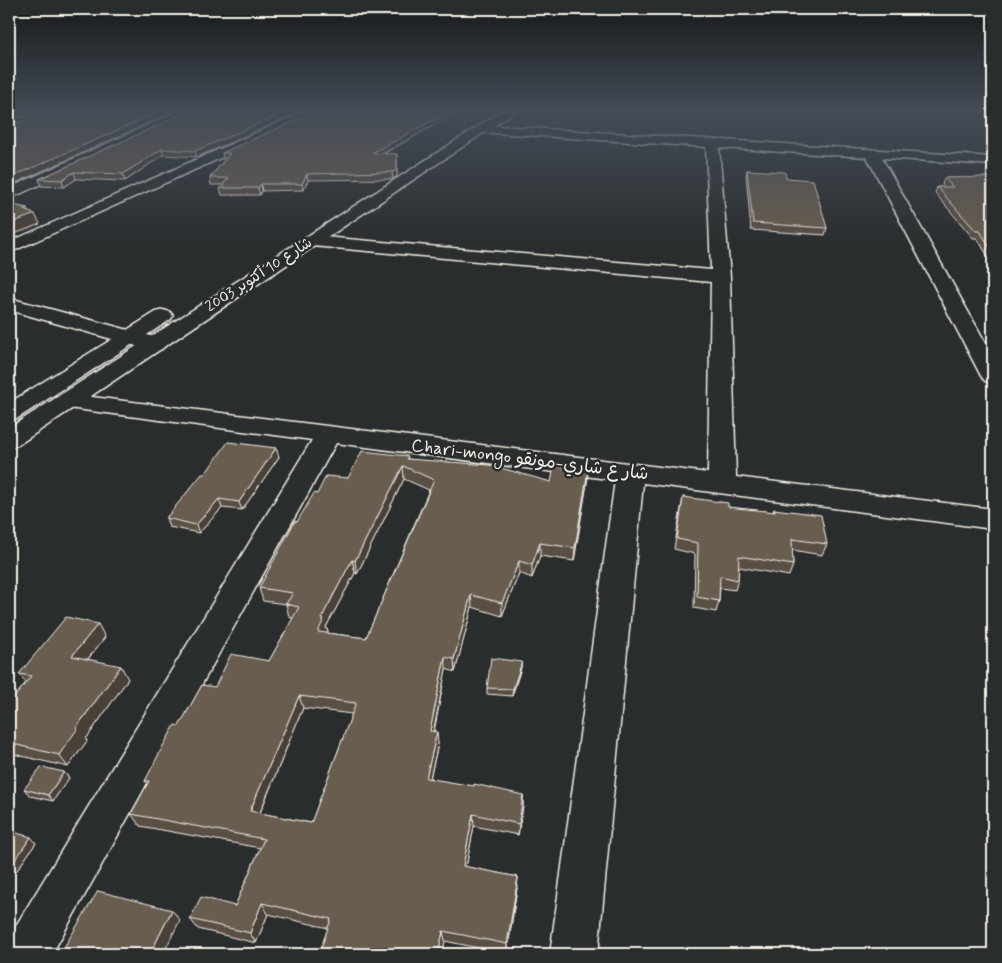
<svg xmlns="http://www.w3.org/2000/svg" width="1002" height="963" viewBox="0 0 1002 963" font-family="Mynerve,'Playpen Sans Arabic',sans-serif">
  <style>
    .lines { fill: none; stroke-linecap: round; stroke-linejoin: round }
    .minor-casing { stroke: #f4f1e8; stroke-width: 3 }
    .highway-casing { stroke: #f4f1e8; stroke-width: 3 }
    .minor { fill: #2a2d2e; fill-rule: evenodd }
    .highway { fill: #2a2d2e; fill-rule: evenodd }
    .wall { fill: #5a5045; stroke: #f4f1e8; fill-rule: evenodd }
    .shaded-wall { fill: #4a4138; stroke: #f4f1e8 }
    .building { fill: #695d50; stroke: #f4f1e8; fill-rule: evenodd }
    .labels { text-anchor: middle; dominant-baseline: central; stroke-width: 5; stroke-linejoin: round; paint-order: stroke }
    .far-street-label { font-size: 15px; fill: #f4f1e8; stroke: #2a2d2e }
    .street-label { font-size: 18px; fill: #f4f1e8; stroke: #2a2d2e }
  </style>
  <rect width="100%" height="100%" fill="#2a2d2e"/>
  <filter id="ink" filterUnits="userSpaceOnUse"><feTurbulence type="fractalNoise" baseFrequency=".02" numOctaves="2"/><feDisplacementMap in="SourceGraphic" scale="10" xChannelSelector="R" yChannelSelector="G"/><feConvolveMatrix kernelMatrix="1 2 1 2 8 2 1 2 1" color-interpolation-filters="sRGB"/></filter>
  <g filter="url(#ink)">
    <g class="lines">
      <g class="minor-casing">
        <g id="minor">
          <path d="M44 111H61L59 114 9 130V122Z"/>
          <path d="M179 111H194L192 114 9 199V188Z"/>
          <path d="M306 111H321L319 114 9 253V242Z"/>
          <path d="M482 125 993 157V165L882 158 993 356V383L985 381 981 376 867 157 719 148 730 277 736 477 993 509V529L643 483 598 954H550L615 480 336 443 52 954H9V937L312 440 68 408 59 406 56 401 59 396 68 394 708 473 711 282 312 246 306 245 303 241 306 237 312 236 711 270 706 147 478 132 476 129Z"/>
          <path d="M9 298 162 339 165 344 162 349 154 351 9 310Z"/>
        </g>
      </g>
      <g class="highway-casing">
        <g id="highway">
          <path d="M502 111H516L18 445 9 447V428Z"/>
          <path d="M163 310 170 312 173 316 170 320 18 418 9 420V403L156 312Z"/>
        </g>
      </g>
      <use href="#minor" class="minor"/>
      <use href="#highway" class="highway"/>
    </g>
    <g class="wall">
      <path d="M190 111H302L197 157 163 155 125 181 76 179 64 187 41 186 39 179Z"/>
      <path d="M317 111H460L383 154H397V176L393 179 308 180 303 190 262 191 260 195H222L220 188 223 185H211L210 178 225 159H223L222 153Z"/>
      <path d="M747 170 786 178 827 228 825 235 751 230 746 176Z"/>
      <path d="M993 177V265L977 238H973L935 193 937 187H944L942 184 944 178Z"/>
      <path d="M276 448 279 457 242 510 222 508 199 533 169 527 166 518 205 474Z"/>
      <path d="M409 459 551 482 588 470 587 483 574 561 540 556 532 578 519 573 502 616 472 607 455 672 446 669 434 732 438 744 430 779 523 795V807L518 835 474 826 466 867 518 877 517 888 507 954 445 941 442 954H319L328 928 268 914 256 943 198 929 190 919 235 906 260 848 140 826 131 814 147 784 145 781 179 726 215 687 269 661 293 618 289 617 286 604 263 601 259 588 297 522 317 494 348 478ZM404 479 429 490 366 638 327 633 328 632 326 627 355 573 357 574ZM303 708 352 714 311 823 260 813Z"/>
      <path d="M683 497 728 507 773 512 774 509 827 544 822 555 792 550 793 565 789 576 739 567 738 580 735 590 720 588 719 601 716 612 694 608 695 554 674 549Z"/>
      <path d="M105 637 88 659 128 679 86 739 87 741 68 767 9 753V704L26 683 19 674Z"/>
      <path d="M521 668 512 696 487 694V688Z"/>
      <path d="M64 772 69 778 53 801 30 796 24 789Z"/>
      <path d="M9 831 36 843 15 873 9 871Z"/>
    </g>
    <g class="shaded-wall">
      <path d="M18 111H39L9 120V114Z"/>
      <path d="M161 111H175L11 185 9 178Z"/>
      <path d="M288 111H302L197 157 195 151Z"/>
      <path d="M450 111H460L373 159 372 153Z"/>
      <path d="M162 149 163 155 125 181 123 174Z"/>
      <path d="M397 154V176L393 179 392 172Z"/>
      <path d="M74 172 76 179 64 187 62 180Z"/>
      <path d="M307 174 308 180 303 190 302 184Z"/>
      <path d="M261 184 262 191 260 195 258 188Z"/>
      <path d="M27 208 30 216 35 214 40 224 9 236V224L23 210Z"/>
      <path d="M276 448 279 457 242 510 239 502Z"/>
      <path d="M403 466 404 479 357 574 355 561Z"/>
      <path d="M588 470 587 483 574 561 575 548Z"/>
      <path d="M219 499 222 508 199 533 196 525Z"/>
      <path d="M540 543V556L532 578V565Z"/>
      <path d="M352 560 355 573 326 627 328 632 321 645 318 632 321 619Z"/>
      <path d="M519 561V573L502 616V603Z"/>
      <path d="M471 595 472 607 455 672 454 659Z"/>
      <path d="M98 624 105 637 80 669 72 656Z"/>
      <path d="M445 657 446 669 431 743 430 731Z"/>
      <path d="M522 662 521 668 512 696 513 689Z"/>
      <path d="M121 666 128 679 86 739 87 741 68 767 59 755 76 728Z"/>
      <path d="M299 696 303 708 256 822 250 811Z"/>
      <path d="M437 732 438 744 427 790 426 778Z"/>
      <path d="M64 772 69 778 53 801 48 795Z"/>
      <path d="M523 795V807L518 835 519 824Z"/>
      <path d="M473 814 474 826 464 877 463 866Z"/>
      <path d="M31 837 36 843 15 873 9 868Z"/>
      <path d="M518 877 517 888 507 954V944Z"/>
      <path d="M262 903 268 914 256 943 250 933Z"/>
      <path d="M172 910 180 920 163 954H150Z"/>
      <path d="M443 931 445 941 442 954H438Z"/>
    </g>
    <g class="building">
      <path d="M9 111H18L9 114Z"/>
      <path d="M56 111H161L9 178V125Z"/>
      <path d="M190 111H288L195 151 162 149 123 174 74 172 62 180 39 179Z"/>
      <path d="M317 111H450L372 153 397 154V170L392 172 307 174 302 184H261L258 188H220L229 178H210L230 153H222Z"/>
      <path d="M747 170 785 172 786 178 813 180 827 228 753 223Z"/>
      <path d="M993 177V253L980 231H976L937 187H953L944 178Z"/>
      <path d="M9 204 27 208 23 210 35 214 9 224Z"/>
      <path d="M228 442 276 448 239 502 219 499 196 525 166 518 202 474H205Z"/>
      <path d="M362 451 408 456 407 459 490 465 551 482 554 466 588 470 575 548 540 543 532 565 519 561 502 603 471 595 454 659 445 657 430 731 437 732 426 778 474 786V784L523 795 519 824 473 814 463 866 518 877 507 944 443 931 438 954H319L331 919 262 903 250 933 190 919 201 897 235 906 264 839 131 814 149 781H145L163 746 175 725 179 726 202 685 215 687 231 654 269 661 299 607 286 604 293 593 259 588 295 521 297 522 314 493 317 494 326 476 348 478ZM403 466 434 480 366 638 318 632 324 619H321L352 560 355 561ZM299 696 356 703 311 823 250 811Z"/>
      <path d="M683 497 728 503V507L775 512 774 509 821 515 827 544 792 539 793 565 739 556 738 580 720 576 719 601 697 597 698 543 677 539Z"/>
      <path d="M66 617 98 624 72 656 121 666 76 728H78L59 755 9 743V704L31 676 19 674Z"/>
      <path d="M491 658 522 662 513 689 487 688Z"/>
      <path d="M41 767 64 772 48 795 24 789Z"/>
      <path d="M9 831 31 837 9 868Z"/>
      <path d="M98 891 172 910 150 954H60Z"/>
    </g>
  </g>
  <linearGradient id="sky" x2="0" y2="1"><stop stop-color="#171919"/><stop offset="0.45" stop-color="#444c57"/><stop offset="1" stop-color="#444c57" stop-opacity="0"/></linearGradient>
  <rect width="1002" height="246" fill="url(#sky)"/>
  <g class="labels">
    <g class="far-street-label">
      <text transform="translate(259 275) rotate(-33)">شارع 10 أكتوبر 2003</text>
    </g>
    <g class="street-label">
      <text transform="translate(530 460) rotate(7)">Chari-mongo شار ع شاري-مونقو</text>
    </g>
  </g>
  <rect width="1002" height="963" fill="none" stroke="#2a2d2e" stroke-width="30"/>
  <rect x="15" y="15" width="972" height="933" fill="none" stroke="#f4f1e8" stroke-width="2" filter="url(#ink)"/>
</svg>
